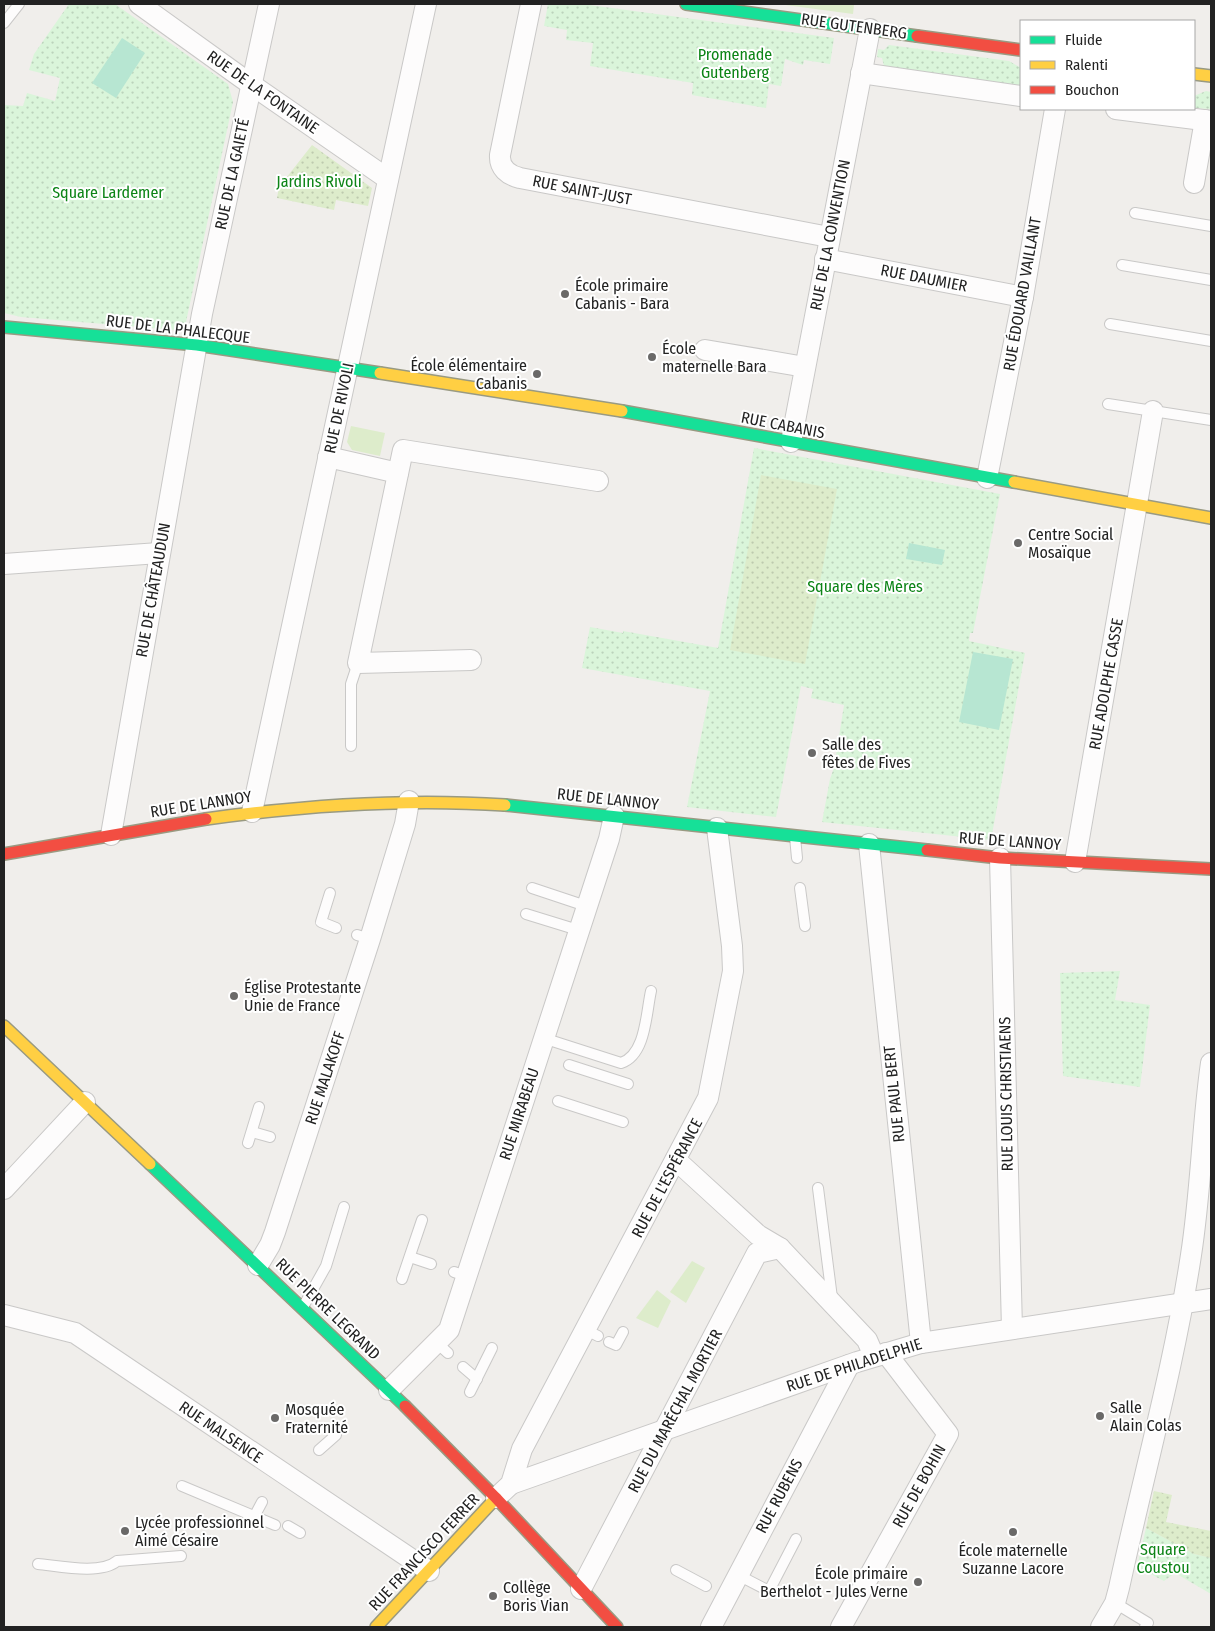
<svg xmlns="http://www.w3.org/2000/svg" width="1215" height="1631" viewBox="0 0 1215 1631" font-family="'Fira Sans Condensed',sans-serif">
  <style>
    .grass { fill: #ddeccb }
    .park { fill: url(#park-dots) }
    .garden { fill: url(#garden-dots) }
    .pitch { fill: #b7e6d2 }
    .lines { fill: none; stroke-linecap: round; stroke-linejoin: round }
    .lane-casing { stroke: #c9c8c7; stroke-width: 12 }
    .street-casing { stroke: #c9c8c7; stroke-width: 22 }
    .fast-casing { stroke: #999a82; stroke-width: 14 }
    .slow-casing { stroke: #999a82; stroke-width: 14 }
    .jam-casing { stroke: #999a82; stroke-width: 14 }
    .lane { stroke: #fdfcfc; stroke-width: 10 }
    .street { stroke: #fdfcfc; stroke-width: 20 }
    .fast { stroke: #16e098; stroke-width: 11 }
    .slow { stroke: #ffcf43; stroke-width: 11 }
    .jam { stroke: #f24e42; stroke-width: 11 }
    .poi-dot { fill: #6a6968; stroke: #fff; stroke-width: 2 }
    .labels { text-anchor: middle; dominant-baseline: central; stroke-width: 4; stroke-linejoin: round; paint-order: stroke }
    .street-label { font-size: 16px; fill: #222; stroke: #fff }
    .park-label { font-size: 16px; fill: #0c8416; stroke: #fff }
    .poi-label { font-size: 16px; fill: #222; stroke: #fff; text-anchor: start }
  </style>
  <defs>
    <pattern id="park-dots" width="8" height="8" patternUnits="userSpaceOnUse" patternTransform="scale(1.25)"><rect width="8" height="8" fill="#daf5da"/><path d="M2 2h.1M6 6h.1" fill="none" stroke="#bbd2bb" stroke-width="1.8" stroke-linecap="round"/></pattern>
    <pattern id="garden-dots" width="8" height="8" patternUnits="userSpaceOnUse" patternTransform="scale(1.25)"><rect width="8" height="8" fill="#ddeccb"/><path d="M2 2h.1M6 6h.1" fill="none" stroke="#bdcaae" stroke-width="1.8" stroke-linecap="round"/></pattern>
  </defs>
  <rect width="100%" height="100%" fill="#f0eeeb"/>
  <g class="grass">
    <path d="M778 4H847L854 5 853 14Z"/>
    <path d="M351 426 385 433 380 456 352 450 347 442Z"/>
    <path d="M692 1261 705 1268 686 1303 670 1292Z"/>
    <path d="M657 1290 671 1301 658 1328 636 1318Z"/>
  </g>
  <g class="park">
    <path d="M69 4H115L228 84 233 102 186 322 175 330 21 317 4 313V105L23 106 27 93 55 101 60 78 29 70 34 54Z"/>
    <path d="M548 4H582L834 38 830 64 804 60 803 65 785 59 781 86 769 84 766 108 692 95 693 83 590 66 593 43 566 40 567 30 544 26Z"/>
    <path d="M889 45 1009 61 1021 68V86L884 66 882 58 877 57 878 49 884 50Z"/>
    <path d="M1206 91 1211 92V109L1194 108V96Z"/>
    <path d="M754 448 1000 494 973 633H970L969 641 1025 653 991 840 822 822 830 779 834 768 844 705 811 698 813 689 801 686 776 817 687 807 710 691 582 668 590 627 623 633V631L718 648Z"/>
    <path d="M1120 971 1115 1000 1150 1005 1140 1087 1063 1076 1060 973Z"/>
    <path d="M1146 1528 1194 1554 1211 1558V1594L1175 1573 1164 1581 1137 1567Z"/>
  </g>
  <g class="garden">
    <path d="M312 145 372 188 368 206 336 200 334 210 277 198 279 187Z"/>
    <path d="M761 475 837 489 805 664 730 650Z"/>
    <path d="M1154 1491 1172 1495 1166 1522 1211 1531V1558L1194 1554 1146 1528Z"/>
  </g>
  <g class="pitch">
    <path d="M122 38 145 53 116 98 92 83Z"/>
    <path d="M909 543 945 550 942 565 906 559Z"/>
    <path d="M973 652 1013 659 999 730 959 722Z"/>
  </g>
  <g class="lines">
    <g class="lane-casing">
      <g id="lane">
        <path d="M4 23 19 4"/>
        <path d="M1135 213 1211 226"/>
        <path d="M1122 265 1211 280"/>
        <path d="M1110 324 1211 341"/>
        <path d="M1108 404 1211 420"/>
        <path d="M351 746V684L358 663"/>
        <path d="M795 837 797 858"/>
        <path d="M532 888 586 906"/>
        <path d="M800 888 805 926"/>
        <path d="M330 893 321 922 336 928"/>
        <path d="M526 914 578 930"/>
        <path d="M357 935 370 939"/>
        <path d="M543 1038 621 1063C646 1055 646 1013 651 991"/>
        <path d="M569 1065 628 1084"/>
        <path d="M558 1101 623 1122"/>
        <path d="M252 1132 270 1137"/>
        <path d="M248 1143 259 1107"/>
        <path d="M818 1188 832 1298"/>
        <path d="M410 1257 431 1264"/>
        <path d="M454 1272 466 1276"/>
        <path d="M402 1279 422 1220"/>
        <path d="M303 1307 326 1266 344 1207"/>
        <path d="M586 1330 598 1336"/>
        <path d="M609 1342 616 1345 623 1332"/>
        <path d="M437 1343 448 1353"/>
        <path d="M463 1367 477 1379"/>
        <path d="M470 1392 492 1348"/>
        <path d="M319 1450 336 1435"/>
        <path d="M182 1486 275 1525"/>
        <path d="M254 1517 262 1502"/>
        <path d="M288 1526 300 1533"/>
        <path d="M38 1564C59 1566 101 1575 117 1561L181 1556"/>
        <path d="M676 1570 706 1586"/>
        <path d="M738 1575 769 1591 796 1539"/>
        <path d="M1115 1603 1148 1623 1145 1627"/>
      </g>
    </g>
    <g class="street-casing">
      <g id="street">
        <path d="M139 4 242 78 388 179"/>
        <path d="M531 4 500 155C499 168 508 175 520 178L829 237"/>
        <path d="M861 73 1021 96"/>
        <path d="M1116 109 1211 121"/>
        <path d="M1194 183 1205 120"/>
        <path d="M825 259 1023 297"/>
        <path d="M705 350 805 367"/>
        <path d="M791 442 870 29"/>
        <path d="M328 457 398 473"/>
        <path d="M987 478 1023 297 1055 109"/>
        <path d="M4 564 159 553"/>
        <path d="M471 660 358 663 403 450 598 481"/>
        <path d="M252 812 426 4"/>
        <path d="M111 835 202 314 269 4"/>
        <path d="M869 844 921 1343"/>
        <path d="M1000 858 1012 1329"/>
        <path d="M1075 862 1153 411"/>
        <path d="M677 1161 758 1235 780 1248 867 1340 874 1356"/>
        <path d="M4 1189 85 1102"/>
        <path d="M258 1265 270 1245 275 1232 370 939 405 824 409 801"/>
        <path d="M4 1315 75 1333 429 1571"/>
        <path d="M389 1390 449 1330 609 839 614 816"/>
        <path d="M511 1484 857 1362 921 1343 1211 1299"/>
        <path d="M496 1498 511 1484 522 1449 708 1098 733 971 732 946 717 828"/>
        <path d="M581 1589 757 1253 780 1248"/>
        <path d="M711 1627 849 1365"/>
        <path d="M841 1627 948 1434 886 1353"/>
        <path d="M1101 1627 1115 1603 1119 1588C1143 1477 1174 1367 1191 1255 1201 1191 1202 1126 1211 1063"/>
      </g>
    </g>
    <g class="fast-casing">
      <g id="fast">
        <path d="M686 4 917 36"/>
        <path d="M4 327 197 345 380 373"/>
        <path d="M622 411 1014 482"/>
        <path d="M505 805 927 850"/>
        <path d="M150 1164 405 1406"/>
      </g>
    </g>
    <g class="slow-casing">
      <g id="slow">
        <path d="M1194 74 1211 76"/>
        <path d="M380 373 622 411"/>
        <path d="M1014 482 1211 518"/>
        <path d="M206 819C306 805 404 798 505 805"/>
        <path d="M4 1026 150 1164"/>
        <path d="M376 1627 496 1498"/>
      </g>
    </g>
    <g class="jam-casing">
      <g id="jam">
        <path d="M917 36 1021 50"/>
        <path d="M927 850 1000 858 1211 869"/>
        <path d="M4 854 206 819"/>
        <path d="M405 1406 496 1498 617 1627"/>
      </g>
    </g>
    <use href="#lane" class="lane"/>
    <use href="#street" class="street"/>
    <use href="#fast" class="fast"/>
    <use href="#slow" class="slow"/>
    <use href="#jam" class="jam"/>
  </g>
  <g class="poi-dot">
    <circle cx="565" cy="294" r="5"/>
    <circle cx="652" cy="357" r="5"/>
    <circle cx="537" cy="374" r="5"/>
    <circle cx="1018" cy="543" r="5"/>
    <circle cx="812" cy="753" r="5"/>
    <circle cx="234" cy="996" r="5"/>
    <circle cx="1100" cy="1416" r="5"/>
    <circle cx="275" cy="1418" r="5"/>
    <circle cx="125" cy="1531" r="5"/>
    <circle cx="1013" cy="1532" r="5"/>
    <circle cx="918" cy="1582" r="5"/>
    <circle cx="493" cy="1596" r="5"/>
  </g>
  <g class="labels">
    <g class="street-label">
      <text transform="translate(854 26) rotate(8)">RUE GUTENBERG</text>
      <text transform="translate(263 92) rotate(35)">RUE DE LA FONTAINE</text>
      <text transform="translate(232 174) rotate(-78)">RUE DE LA GAIETÉ</text>
      <text transform="translate(582 190) rotate(11)">RUE SAINT-JUST</text>
      <text transform="translate(830 235) rotate(-79)">RUE DE LA CONVENTION</text>
      <text transform="translate(924 278) rotate(11)">RUE DAUMIER</text>
      <text transform="translate(1022 294) rotate(-80)">RUE ÉDOUARD VAILLANT</text>
      <text transform="translate(178 329) rotate(7)">RUE DE LA PHALECQUE</text>
      <text transform="translate(339 408) rotate(-78)">RUE DE RIVOLI</text>
      <text transform="translate(783 425) rotate(11)">RUE CABANIS</text>
      <text transform="translate(153 590) rotate(-80)">RUE DE CHÂTEAUDUN</text>
      <text transform="translate(1106 684) rotate(-80)">RUE ADOLPHE CASSE</text>
      <text transform="translate(608 799) rotate(6)">RUE DE LANNOY</text>
      <text transform="translate(201 804) rotate(-9)">RUE DE LANNOY</text>
      <text transform="translate(1010 841) rotate(4)">RUE DE LANNOY</text>
      <text transform="translate(325 1078) rotate(-72)">RUE MALAKOFF</text>
      <text transform="translate(894 1094) rotate(-96)">RUE PAUL BERT</text>
      <text transform="translate(1006 1094) rotate(-91)">RUE LOUIS CHRISTIAENS</text>
      <text transform="translate(519 1114) rotate(-72)">RUE MIRABEAU</text>
      <text transform="translate(667 1178) rotate(-62)">RUE DE L'ESPÉRANCE</text>
      <text transform="translate(328 1309) rotate(44)">RUE PIERRE LEGRAND</text>
      <text transform="translate(854 1365) rotate(-18)">RUE DE PHILADELPHIE</text>
      <text transform="translate(675 1411) rotate(-62)">RUE DU MARÉCHAL MORTIER</text>
      <text transform="translate(221 1432) rotate(34)">RUE MALSENCE</text>
      <text transform="translate(919 1486) rotate(-61)">RUE DE BOHIN</text>
      <text transform="translate(779 1496) rotate(-62)">RUE RUBENS</text>
      <text transform="translate(424 1552) rotate(-47)">RUE FRANCISCO FERRER</text>
    </g>
    <g class="park-label">
      <text x="735" y="54">Promenade<tspan x="735" dy="18">Gutenberg</tspan></text>
      <text x="319" y="181">Jardins Rivoli</text>
      <text x="108" y="192">Square Lardemer</text>
      <text x="865" y="586">Square des Mères</text>
      <text x="1163" y="1549">Square<tspan x="1163" dy="18">Coustou</tspan></text>
    </g>
    <g class="poi-label">
      <text x="575" y="285">École primaire<tspan x="575" dy="18">Cabanis - Bara</tspan></text>
      <text x="662" y="348">École<tspan x="662" dy="18">maternelle Bara</tspan></text>
      <text x="527" y="365" text-anchor="end">École élémentaire<tspan x="527" dy="18">Cabanis</tspan></text>
      <text x="1028" y="534">Centre Social<tspan x="1028" dy="18">Mosaïque</tspan></text>
      <text x="822" y="744">Salle des<tspan x="822" dy="18">fêtes de Fives</tspan></text>
      <text x="244" y="987">Église Protestante<tspan x="244" dy="18">Unie de France</tspan></text>
      <text x="1110" y="1407">Salle<tspan x="1110" dy="18">Alain Colas</tspan></text>
      <text x="285" y="1409">Mosquée<tspan x="285" dy="18">Fraternité</tspan></text>
      <text x="135" y="1522">Lycée professionnel<tspan x="135" dy="18">Aimé Césaire</tspan></text>
      <text x="1013" y="1550" text-anchor="middle">École maternelle<tspan x="1013" dy="18">Suzanne Lacore</tspan></text>
      <text x="908" y="1573" text-anchor="end">École primaire<tspan x="908" dy="18">Berthelot - Jules Verne</tspan></text>
      <text x="503" y="1587">Collège<tspan x="503" dy="18">Boris Vian</tspan></text>
    </g>
  </g>
  <rect width="1215" height="1631" fill="none" stroke="#222222" stroke-width="10"/>
  <rect x="1020" y="20" width="175" height="90" fill="#ffffff" stroke="#a7a7a7"/>
  <rect x="1030" y="36" width="25" height="8" fill="#16e098" stroke="#a7a7a7"/>
  <text x="1065" y="45" font-size="15" fill="#222222">Fluide</text>
  <rect x="1030" y="61" width="25" height="8" fill="#ffcf43" stroke="#a7a7a7"/>
  <text x="1065" y="70" font-size="15" fill="#222222">Ralenti</text>
  <rect x="1030" y="86" width="25" height="8" fill="#f24e42" stroke="#a7a7a7"/>
  <text x="1065" y="95" font-size="15" fill="#222222">Bouchon</text>
</svg>
